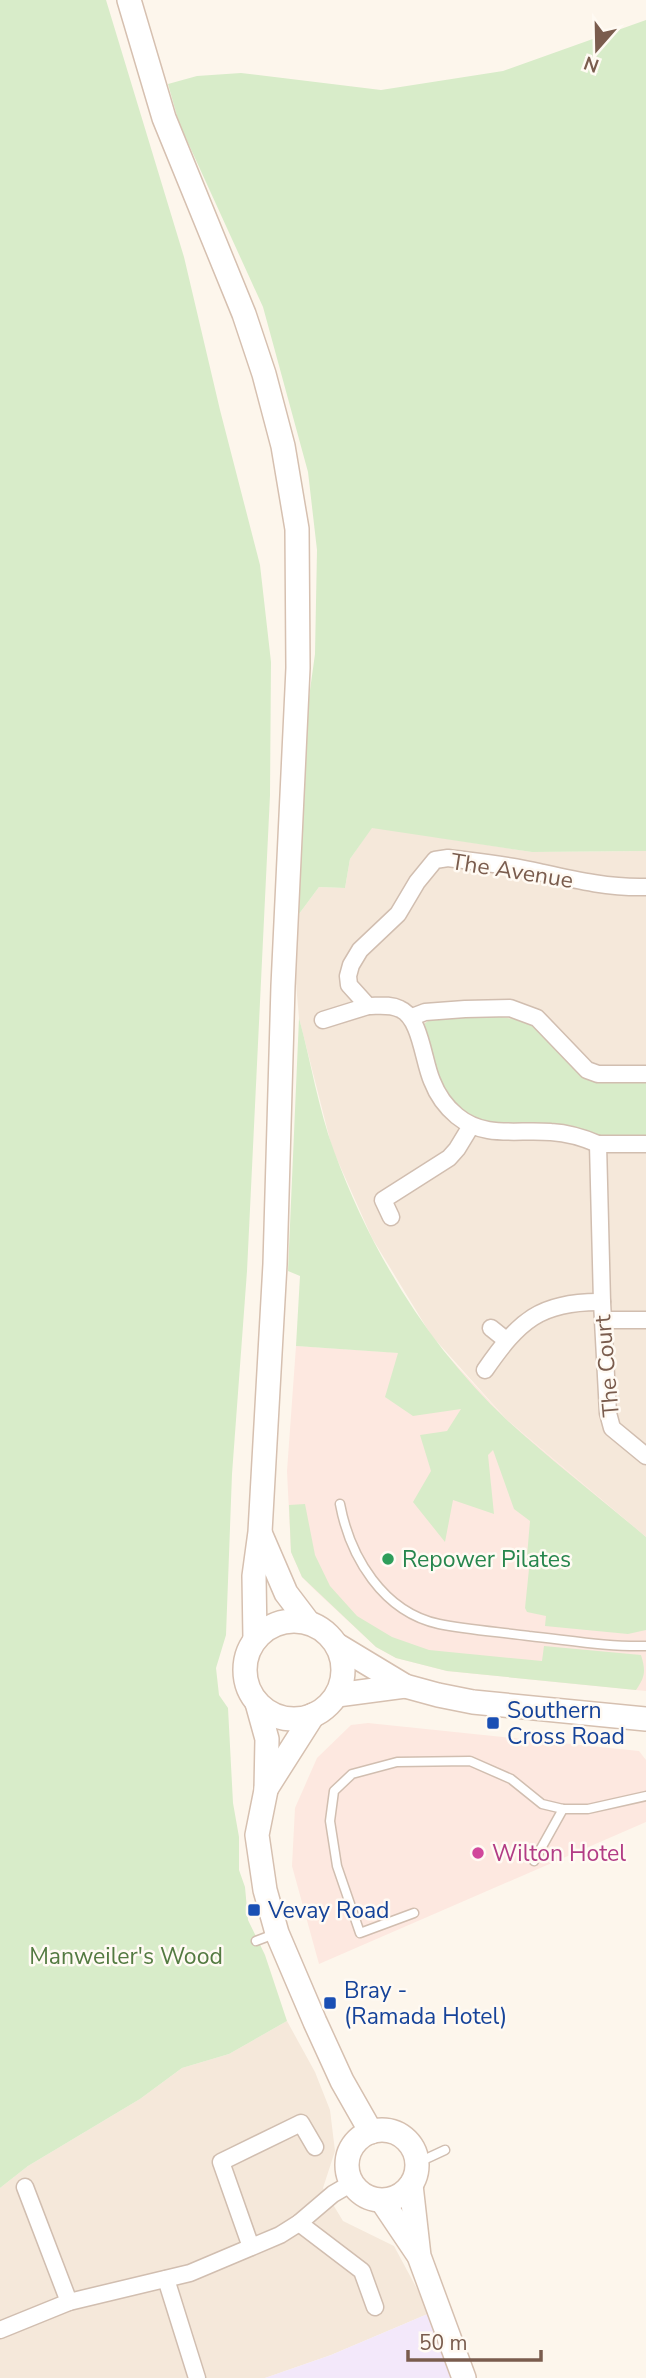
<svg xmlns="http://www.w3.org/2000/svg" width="646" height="2378" viewBox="0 0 646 2378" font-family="'Nunito Sans',sans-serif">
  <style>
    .residential { fill: #f5e8da }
    .commercial { fill: #fde8e0 }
    .education { fill: #f3e8fa }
    .green { fill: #d8ecc9 }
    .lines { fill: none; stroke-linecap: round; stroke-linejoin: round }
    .lane-casing { stroke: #d1beb0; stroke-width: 11 }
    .street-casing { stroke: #d1beb0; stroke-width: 19 }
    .secondary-casing { stroke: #d6c0b0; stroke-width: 26 }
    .lane { stroke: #fff; stroke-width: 8 }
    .street { stroke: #fff; stroke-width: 16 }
    .secondary { stroke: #fff; stroke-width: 23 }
    .leisure-dot { fill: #2e9e5b; stroke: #fffaf3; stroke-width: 2.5 }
    .transit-dot { fill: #1a4fb4; stroke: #fffaf3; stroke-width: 2.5 }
    .hotel-dot { fill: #d1479c; stroke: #fffaf3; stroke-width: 2.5 }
    .labels { text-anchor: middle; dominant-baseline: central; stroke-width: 5; stroke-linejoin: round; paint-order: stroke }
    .street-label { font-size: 23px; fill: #7a5c4d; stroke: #fffaf3 }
    .leisure-label { font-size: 23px; fill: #27864d; stroke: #fffaf3; text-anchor: start }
    .transit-label { font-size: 23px; fill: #164399; stroke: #fffaf3; text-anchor: start }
    .hotel-label { font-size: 23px; fill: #b23c85; stroke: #fffaf3; text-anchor: start }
    .park-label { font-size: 23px; fill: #537a41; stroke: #fffaf3 }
  </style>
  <rect width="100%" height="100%" fill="#fdf6ec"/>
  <g class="residential">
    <path d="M372 827 532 852 646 851V1537L507 1420 431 1335 372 1238 332 1148 299 1018 295 972 299 914 319 887 345 888 350 859Z"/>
    <path d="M287 2021 315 2072 330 2110 335 2151 323 2188 343 2221 394 2246 430 2313 331 2355 265 2378H0V2188L28 2166 140 2099 182 2068 229 2054Z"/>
  </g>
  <g class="commercial">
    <path d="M296 1346 448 1356 507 1420 646 1537V1691L447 1671 396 1658 376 1647 317 1592 302 1577 291 1552 287 1471Z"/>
    <path d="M368 1723 639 1751 646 1760V1822L319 1964 292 1866 295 1808 317 1758 351 1725Z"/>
  </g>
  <path class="education" d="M430 2313 452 2378H265L331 2355Z"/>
  <g class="green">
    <path d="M0 0H106L184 257 220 410 260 565 271 662 270 795 247 1271 232 1474 226 1635 216 1668 219 1695 228 1708 233 1803 239 1837V1870L245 1887 248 1920 265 1955 287 2021 229 2054 182 2068 140 2099 28 2166 0 2188Z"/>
    <path d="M646 20V851L532 852 372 828 350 859 345 888 319 887 299 914 306 719 315 654 317 550 308 472 263 307 179 123 168 84 197 76 241 73 381 90 503 71Z"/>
    <path d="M489 1015 530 1022 598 1082H646V1136C632 1136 617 1138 603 1136 590 1135 580 1126 567 1125 548 1123 527 1126 508 1125 449 1123 437 1077 423 1029L424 1024 431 1019Z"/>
    <path d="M299 1018C311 1062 318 1108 334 1151 371 1252 429 1347 508 1421 552 1461 600 1498 646 1537V1630L628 1634 545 1626 546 1616 527 1612 525 1608 529 1569 526 1568 530 1521 514 1509 493 1450 488 1455 494 1514 453 1500 445 1542 413 1502 431 1471 420 1435 447 1431 461 1409 413 1416 385 1397 398 1353 296 1346 300 1276 288 1271Z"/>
    <path d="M305 1504 315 1555 330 1586 357 1616 392 1637 429 1650 542 1661 544 1646 641 1655C646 1671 645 1677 636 1690L447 1671 396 1658 376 1647 302 1577 291 1552 289 1505Z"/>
  </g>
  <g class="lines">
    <g class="lane-casing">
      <g id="lane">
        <path d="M340 1504C350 1557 383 1612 439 1624 469 1630 500 1632 529 1636 568 1640 607 1647 646 1646"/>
        <path d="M534 1861 563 1809"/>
        <path d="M414 1913 360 1933 337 1866 330 1821 334 1791 352 1774 397 1762 470 1761 511 1779 542 1804 563 1809H588L646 1796"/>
        <path d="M256 1941 277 1933"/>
        <path d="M417 2163 445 2150"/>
      </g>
    </g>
    <g class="street-casing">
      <g id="street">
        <path d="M412 1017 425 1012 465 1009 510 1008 537 1018 587 1070 598 1074H646"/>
        <path d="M323 1020 368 1006"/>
        <path d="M598 1144C582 1137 567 1133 551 1132 517 1129 485 1139 457 1116 446 1107 437 1094 432 1081 423 1061 421 1018 400 1009 390 1004 379 1006 368 1006L349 985 348 976 351 965 360 950 398 914 417 882 435 860 448 858C479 862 510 865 539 872 575 880 609 888 646 887"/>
        <path d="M646 1144H598L602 1302 608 1413 612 1428 646 1456"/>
        <path d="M391 1217 383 1200 449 1158 457 1149 471 1126"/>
        <path d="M603 1320H646"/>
        <path d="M491 1328 506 1340"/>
        <path d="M485 1370C519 1321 540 1301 602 1302"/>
        <path d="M25 2187 69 2302"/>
        <path d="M299 2223 362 2271 375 2307"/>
        <path d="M251 2247 221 2162 301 2123 315 2147"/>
        <path d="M166 2279 197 2378"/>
        <path d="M0 2330 69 2302 190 2273 280 2235 299 2223 333 2194 352 2183"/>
      </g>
    </g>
    <g class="secondary-casing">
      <g id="secondary">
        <path d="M129 0 164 118 244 314 264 374 283 446 297 529 298 668 283 986 275 1264 260 1532 254 1576 255 1639"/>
        <path d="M261 1535 286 1593 308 1622"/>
        <circle cx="294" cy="1670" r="49"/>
        <path d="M337 1645 405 1686 438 1695 473 1702 646 1719"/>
        <path d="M337 1695 405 1686"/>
        <path d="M257 1703 267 1739 266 1790 257 1835 265 1890 277 1933 315 2022 342 2081 371 2132"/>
        <path d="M266 1789 313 1715"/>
        <circle cx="382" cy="2165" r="35"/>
        <path d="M411 2185 419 2256 464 2378"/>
        <path d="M382 2201 417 2253"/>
      </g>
    </g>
    <use href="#lane" class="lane"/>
    <use href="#street" class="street"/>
    <use href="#secondary" class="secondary"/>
  </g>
  <circle class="leisure-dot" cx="388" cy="1559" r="7"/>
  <g class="transit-dot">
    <rect x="486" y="1716" width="14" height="14" rx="3.5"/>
    <rect x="247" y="1903" width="14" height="14" rx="3.5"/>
    <rect x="323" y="1996" width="14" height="14" rx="3.5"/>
  </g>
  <circle class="hotel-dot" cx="478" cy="1853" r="7"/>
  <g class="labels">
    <g class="street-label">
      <text transform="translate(512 871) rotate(9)">The Avenue</text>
      <text transform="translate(607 1366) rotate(-95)">The Court</text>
    </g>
    <g class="leisure-label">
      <text x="402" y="1559">Repower Pilates</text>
    </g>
    <g class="transit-label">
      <text x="507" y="1710">Southern<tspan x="507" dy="26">Cross Road</tspan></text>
      <text x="268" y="1910">Vevay Road</text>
      <text x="344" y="1990">Bray -<tspan x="344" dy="26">(Ramada Hotel)</tspan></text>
    </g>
    <g class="hotel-label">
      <text x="492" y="1853">Wilton Hotel</text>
    </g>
    <g class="park-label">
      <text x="126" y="1956">Manweiler's Wood</text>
    </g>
  </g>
  <g transform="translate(597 49) rotate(200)" stroke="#fffaf3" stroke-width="5" paint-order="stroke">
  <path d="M0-5L12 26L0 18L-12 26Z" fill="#7a5c4d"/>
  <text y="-10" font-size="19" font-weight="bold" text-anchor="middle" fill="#7a5c4d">N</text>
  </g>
  <path d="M408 2350v10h133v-10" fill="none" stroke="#7a5c4d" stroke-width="3.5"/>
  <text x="419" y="2350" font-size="21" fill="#7a5c4d" stroke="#fffaf3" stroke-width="5" paint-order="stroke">50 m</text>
</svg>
